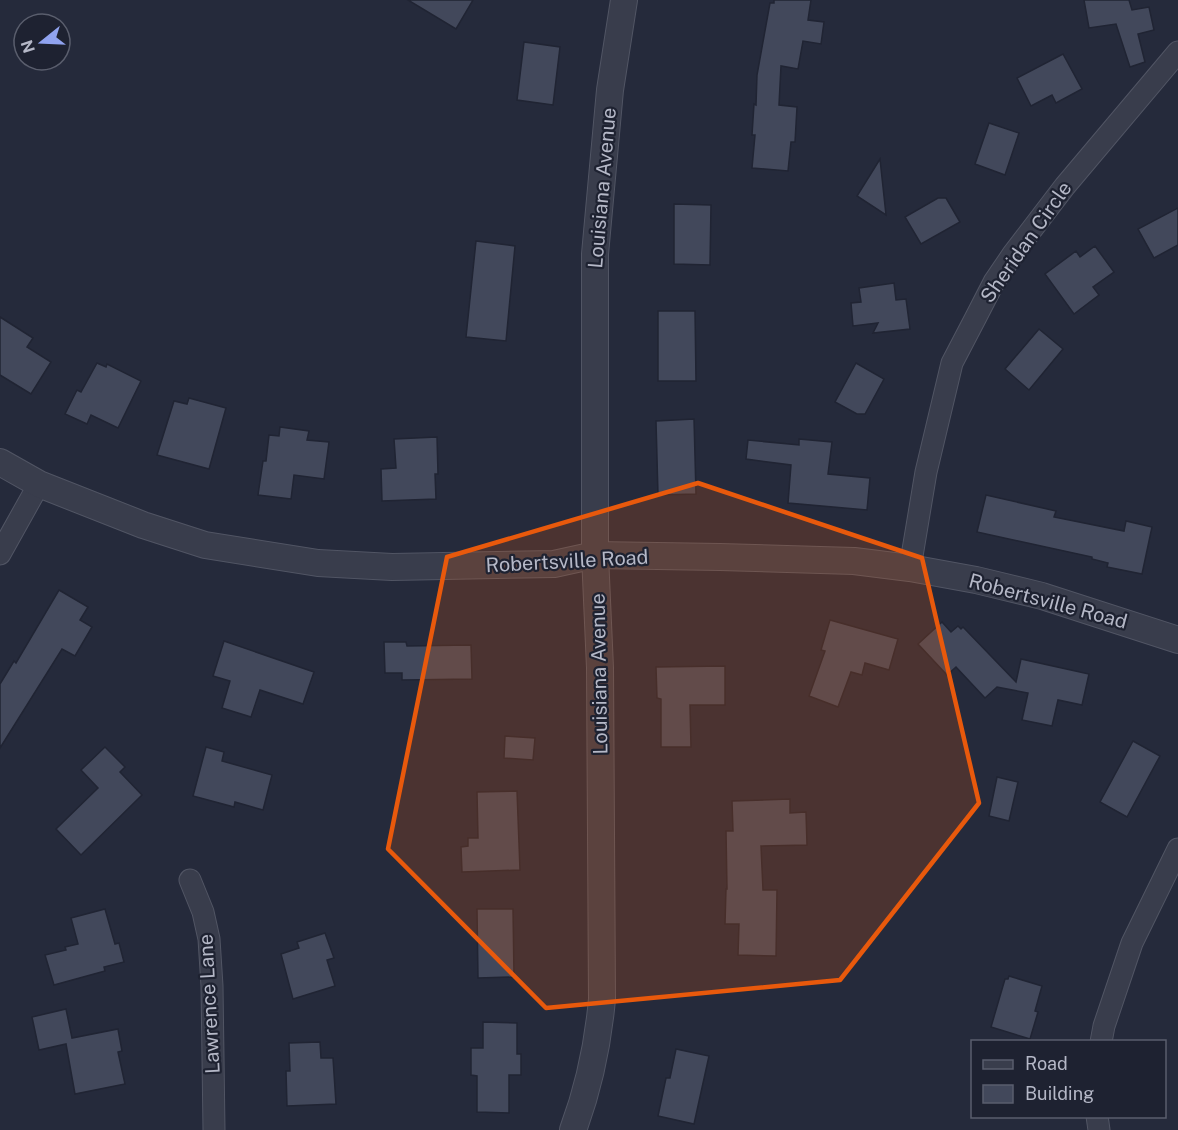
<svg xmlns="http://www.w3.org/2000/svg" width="1178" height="1130" viewBox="0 0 1178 1130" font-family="'Public Sans',sans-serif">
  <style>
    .building { fill: #42485b; stroke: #202433; stroke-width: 1.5 }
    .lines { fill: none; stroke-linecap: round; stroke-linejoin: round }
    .minor-casing { stroke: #515564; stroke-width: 23 }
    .tertiary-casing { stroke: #515564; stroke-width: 28 }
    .minor { stroke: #393d4c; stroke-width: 21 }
    .tertiary { stroke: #393d4c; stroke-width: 26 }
    .marked { fill: #e8590c; fill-opacity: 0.2; stroke: #e8590c; stroke-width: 4.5; stroke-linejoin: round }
    .labels { text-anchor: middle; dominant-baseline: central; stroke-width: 4.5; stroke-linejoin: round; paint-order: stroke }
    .street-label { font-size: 20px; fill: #b5b8c7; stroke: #1e2231 }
  </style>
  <rect width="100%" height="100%" fill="#252a3b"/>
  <g class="building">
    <path d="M408 0H473L456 29Z"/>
    <path d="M774 0H811L808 20 824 22 821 44 803 41 798 69 781 66 779 105 797 107 795 142H791L788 171 752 168 755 135H752L754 104 756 105 757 75 770 3H774Z"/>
    <path d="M1084 0H1129L1132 10 1149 7 1154 30 1138 34 1145 62 1130 67 1116 24 1089 28Z"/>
    <path d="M524 42 560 47 553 105 517 100Z"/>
    <path d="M1063 54 1082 89 1056 103 1052 95 1031 106 1017 78Z"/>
    <path d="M989 123 1019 133 1005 175 975 164Z"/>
    <path d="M880 159 886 215 857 196Z"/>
    <path d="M938 198H946L960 222 921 244 905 217Z"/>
    <path d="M674 204 711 205 710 265 674 264Z"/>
    <path d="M1178 208V245L1154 258 1138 229Z"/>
    <path d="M476 241 515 246 506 341 466 337Z"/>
    <path d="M1095 246 1114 272 1093 287 1099 295 1074 314 1045 274 1076 251 1080 257Z"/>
    <path d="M894 283 896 300 906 299 910 329 873 333 878 323 853 326 851 303 861 302 859 288Z"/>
    <path d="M658 311H695L696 381H658Z"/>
    <path d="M0 317 33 338 27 347 51 362 31 394 0 375Z"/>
    <path d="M1039 329 1063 349 1029 390 1005 369Z"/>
    <path d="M97 363 106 367 107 364 141 381 118 428 91 415 87 424 65 414 77 390 81 392Z"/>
    <path d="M856 363 884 379 865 414H857L835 402Z"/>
    <path d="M189 398 226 408 209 469 157 455 174 401 187 404Z"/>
    <path d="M694 419 696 494 658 495 656 421Z"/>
    <path d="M280 427 309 431 307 440 329 442 324 479 294 475 291 499 258 495 263 461H266L269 435 279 436Z"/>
    <path d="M437 437 438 474H435L436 499 382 501 381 469 396 468 394 439Z"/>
    <path d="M799 439 832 442 828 474 870 478 867 510 788 503 791 465 746 459 748 440 799 445Z"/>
    <path d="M986 495 1056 511 1054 517 1124 531 1126 521 1152 527 1142 574 1107 567 1108 563 1092 559V557L977 532Z"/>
    <path d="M59 590 88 607 80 620 92 627 75 656 62 649 0 748V684L14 661 16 663Z"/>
    <path d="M830 620 898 639 889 670 865 663 862 675 851 672 838 707 809 696 825 651 821 650Z"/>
    <path d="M942 622 951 632 958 626 961 629 963 627 1016 682 1021 659 1089 674 1082 705 1058 700 1052 726 1022 720 1028 693 997 687 985 698 956 667 947 675 918 644Z"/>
    <path d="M224 641 314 672 303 704 260 690 251 717 222 708 230 681 213 676Z"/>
    <path d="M384 642H406L407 646 471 645 472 679 402 680V673H385Z"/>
    <path d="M725 666V705H690L691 747H661V699L657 698 656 667Z"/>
    <path d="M505 736 535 738 533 760 504 758Z"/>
    <path d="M1133 741 1160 756 1127 817 1100 802Z"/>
    <path d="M105 747 125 767 120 772 142 795 81 855 56 829 98 788 81 770Z"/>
    <path d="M206 747 224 752 222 761 272 775 263 810 235 802 234 807 193 796Z"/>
    <path d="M997 777 1018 782 1009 821 989 816Z"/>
    <path d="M517 791 520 870 462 872 461 847 468 846V838H478L477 792Z"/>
    <path d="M790 799V813L806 812 807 845 761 846 763 890H777L776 956 738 955 739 924H725L726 889H727L726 831H733L732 801Z"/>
    <path d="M105 909 115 944 119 943 124 962 104 967 105 971 54 985 45 955 66 950 65 947 78 944 71 918Z"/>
    <path d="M477 909H513L514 977 478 978Z"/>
    <path d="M325 933 334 958 327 960 335 986 293 999 281 954 299 948 297 942Z"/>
    <path d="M1009 976 1042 986 1035 1011 1038 1012 1030 1039 991 1027 1005 979H1008Z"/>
    <path d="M66 1009 72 1038 118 1029 122 1051 118 1052 125 1084 75 1094 66 1044 39 1050 32 1017Z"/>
    <path d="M483 1022 517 1023V1054H521V1075H509V1113L477 1112V1076L471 1075V1048H483Z"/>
    <path d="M320 1042 321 1058H333L336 1104 287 1106 286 1071H290L289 1043Z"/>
    <path d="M676 1049 709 1056 694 1124 658 1116 666 1078H670Z"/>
  </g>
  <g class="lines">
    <g class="minor-casing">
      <g id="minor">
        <path d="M0 554 39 484"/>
        <path d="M910 568 926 472 952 363 976 317 994 282 1013 254 1065 186 1178 52"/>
        <path d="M190 880 203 912 209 939 212 986 214 1130"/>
        <path d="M1101 1042 1104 1026 1132 943 1178 849"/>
        <path d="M1097 1116 1099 1130"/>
      </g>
    </g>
    <g class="tertiary-casing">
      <g id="tertiary">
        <path d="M0 462 39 484 143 525 205 545 318 563 392 567 554 564 595 555 720 557 854 561 910 568 976 580 1042 596 1178 640"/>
        <path d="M573 1130C589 1087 598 1044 602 999L600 668 595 555V254L610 90 624 0"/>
      </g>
    </g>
    <use href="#minor" class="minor"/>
    <use href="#tertiary" class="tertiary"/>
  </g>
  <path class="marked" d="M698 483 922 558 979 803 840 980 546 1008 388 849 447 557Z"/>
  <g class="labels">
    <g class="street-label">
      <text transform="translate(602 188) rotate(-85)">Louisiana Avenue</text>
      <text transform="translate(1026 242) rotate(-55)">Sheridan Circle</text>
      <text transform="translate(567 561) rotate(-3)">Robertsville Road</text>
      <text transform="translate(1048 601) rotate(15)">Robertsville Road</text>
      <text transform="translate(599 674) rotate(-91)">Louisiana Avenue</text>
      <text transform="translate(209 1004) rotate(-93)">Lawrence Lane</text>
    </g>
  </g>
  <rect x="971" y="1040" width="195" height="78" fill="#1e2231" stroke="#5a5e6d" stroke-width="1.5"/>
  <rect x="983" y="1060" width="30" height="9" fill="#393d4c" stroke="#5a5e6d" stroke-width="1.5"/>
  <text x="1025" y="1070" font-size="18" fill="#b5b8c7">Road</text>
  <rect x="983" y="1085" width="30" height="18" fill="#42485b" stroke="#5a5e6d" stroke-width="1.5"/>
  <text x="1025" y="1100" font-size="18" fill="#b5b8c7">Building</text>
  <g transform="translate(42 42) rotate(252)"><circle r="28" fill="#1e2231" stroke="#5a5e6d" stroke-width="1.5"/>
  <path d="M0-4.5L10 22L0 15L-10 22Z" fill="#90a3f0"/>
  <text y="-9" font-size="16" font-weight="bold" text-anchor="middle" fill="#b5b8c7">N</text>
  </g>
</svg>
